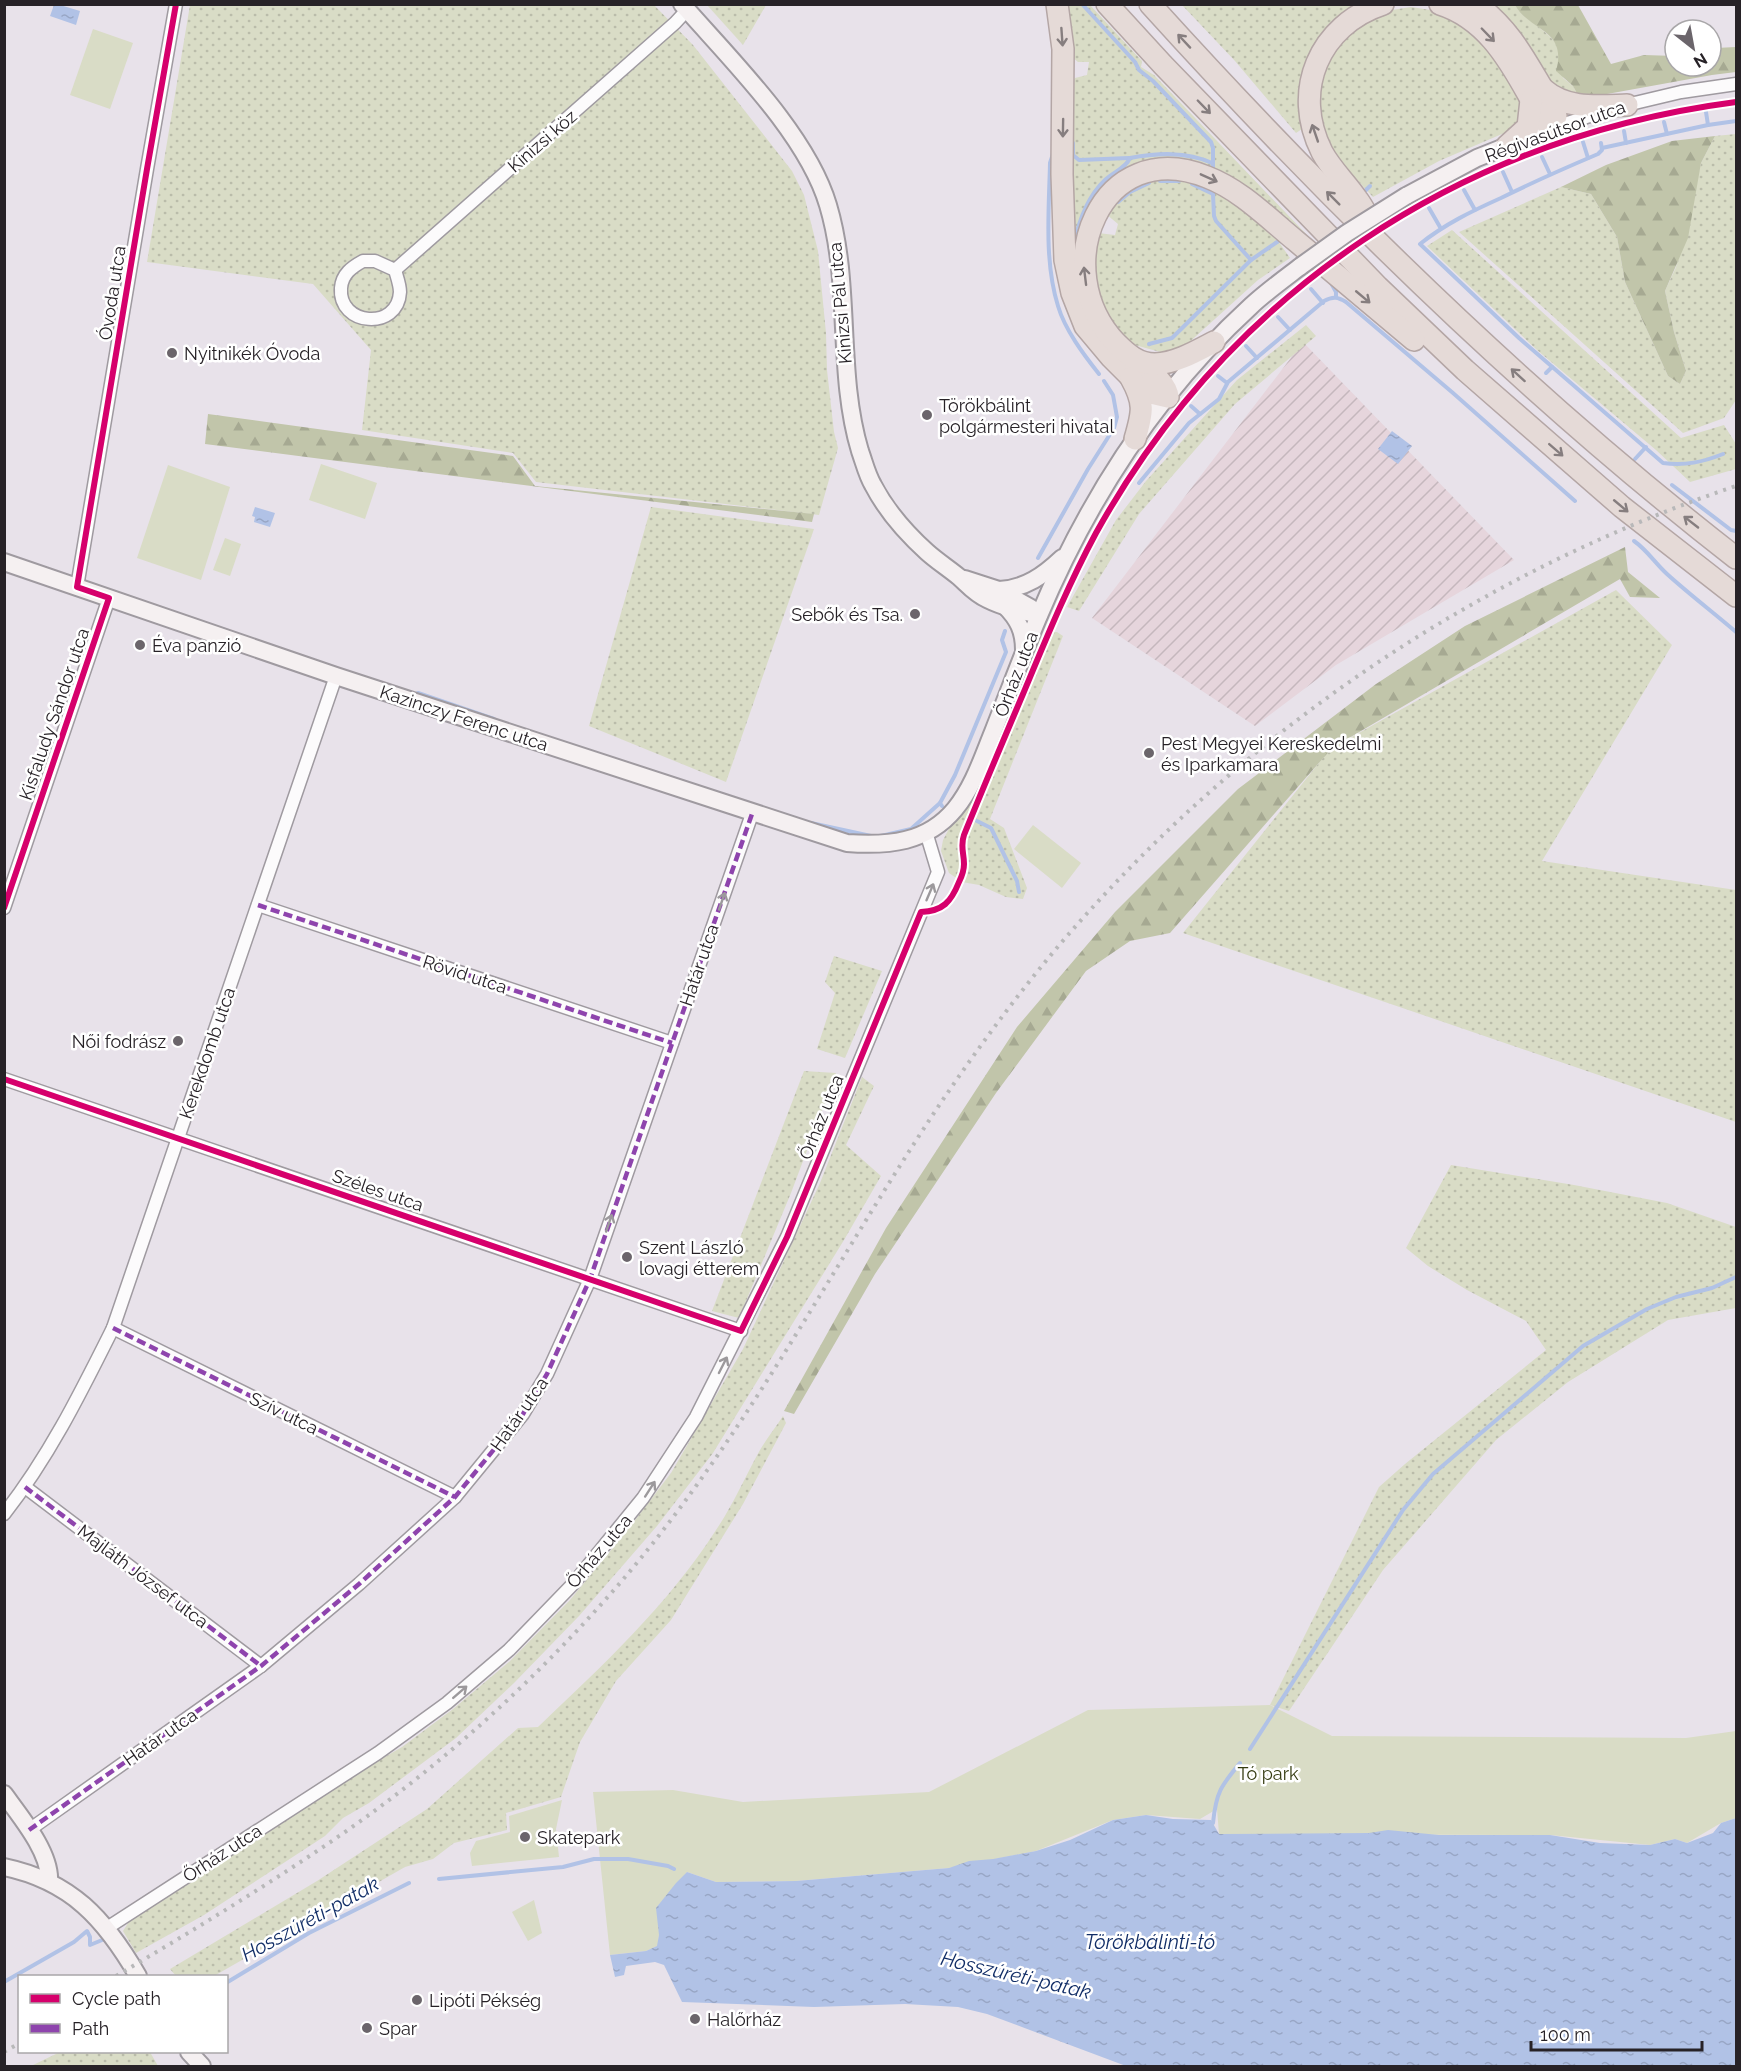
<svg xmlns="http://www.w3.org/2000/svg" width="1741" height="2071" viewBox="0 0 1741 2071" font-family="Raleway,sans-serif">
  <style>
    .industrial { fill: url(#industrial-furrows) }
    .grass { fill: url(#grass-dots) }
    .forest { fill: url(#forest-firs) }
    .park { fill: #d9dcc6 }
    .water { fill: url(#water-ripples) }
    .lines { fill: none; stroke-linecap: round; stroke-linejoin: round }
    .stream { stroke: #b1c2e6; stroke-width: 4 }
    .street-casing { stroke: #9f9aa0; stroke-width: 15 }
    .secondary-casing { stroke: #9f9aa0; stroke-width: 20 }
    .highway-casing { stroke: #b4a6a5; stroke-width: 24 }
    .street { stroke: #fcfbfc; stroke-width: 12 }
    .secondary { stroke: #f5f0f1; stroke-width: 16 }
    .highway { stroke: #e5dad7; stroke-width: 21 }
    .rail { stroke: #b8b8b9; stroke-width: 4; stroke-dasharray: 3 6; stroke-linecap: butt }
    .secondary-bridge-casing { stroke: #9f9aa0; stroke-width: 20; stroke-linecap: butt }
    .secondary-bridge { stroke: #f5f0f1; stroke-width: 16 }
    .quiet { stroke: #8e44ad; stroke-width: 4.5; stroke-dasharray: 9 4.5; stroke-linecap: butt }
    .cycleway-casing { stroke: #fff; stroke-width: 10 }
    .cycleway { stroke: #d6006c; stroke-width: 6 }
    .oneway { stroke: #867e7f }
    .oneway2 { stroke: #9c999c }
    .poi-dot { fill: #6b656b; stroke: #fff; stroke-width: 2 }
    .labels { text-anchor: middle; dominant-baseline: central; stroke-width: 5; stroke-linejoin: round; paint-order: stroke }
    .street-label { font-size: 18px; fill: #272227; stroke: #fff }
    .poi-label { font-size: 18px; fill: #272227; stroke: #fff; text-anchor: start }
    .park-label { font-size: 18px; fill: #353c11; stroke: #fff }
    .water-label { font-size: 20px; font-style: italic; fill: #122e67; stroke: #fff }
  </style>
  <defs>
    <pattern id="industrial-furrows" width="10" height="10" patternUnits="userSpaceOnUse" patternTransform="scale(1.5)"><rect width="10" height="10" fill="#e6d5dc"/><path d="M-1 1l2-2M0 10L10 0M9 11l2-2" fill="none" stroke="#c5b7bd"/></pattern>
    <pattern id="grass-dots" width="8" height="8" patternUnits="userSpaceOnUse" patternTransform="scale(1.5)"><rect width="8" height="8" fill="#d9dcc6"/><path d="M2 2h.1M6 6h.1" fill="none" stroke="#babcaa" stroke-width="1.8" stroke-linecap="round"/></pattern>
    <pattern id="forest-firs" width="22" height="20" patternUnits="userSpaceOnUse" patternTransform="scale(1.5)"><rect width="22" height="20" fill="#c1c5aa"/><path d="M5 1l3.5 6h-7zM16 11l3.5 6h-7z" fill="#a6a992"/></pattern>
    <pattern id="water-ripples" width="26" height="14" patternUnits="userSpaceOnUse" patternTransform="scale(1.5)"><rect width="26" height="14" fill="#b1c2e6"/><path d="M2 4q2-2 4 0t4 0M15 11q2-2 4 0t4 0" fill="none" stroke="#98a6c5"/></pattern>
  </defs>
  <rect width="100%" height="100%" fill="#e8e2ea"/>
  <path class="industrial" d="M1303 342 1514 560 1336 665 1255 726 1092 618Z"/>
  <g class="grass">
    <path d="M190 5H654L693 45 792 171 804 195 818 251 826 333 827 370 834 432 838 448 819 515 536 482 513 453 362 430 371 350 313 284 147 262Z"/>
    <path d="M707 5H766L743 45Z"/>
    <path d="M1066 5H1090L1142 61 1141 67 1154 75 1307 235 1305 238 1204 166 1170 160 1087 211 1081 224 1076 252 1072 251V83L1075 78 1087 75 1089 62H1078L1072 57Z"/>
    <path d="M1182 5H1357C1322 19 1301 59 1298 96 1297 107 1300 119 1302 129L1296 133 1235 61Z"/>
    <path d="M1486 5H1515C1524 21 1546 28 1557 45 1562 52 1561 69 1563 78L1573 86 1579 97 1553 89Z"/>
    <path d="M1411 7 1437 11 1462 21 1507 71 1523 106 1520 120 1516 128 1439 161 1373 197 1332 153 1319 129 1317 84 1325 59 1358 23 1392 10Z"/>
    <path d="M1736 134V400L1724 418 1683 433 1459 232 1561 187 1591 194 1617 237 1625 282 1668 376 1680 384 1686 371 1674 332 1665 291 1676 267 1701 163 1715 136Z"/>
    <path d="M1175 175 1216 188 1275 233 1276 238 1290 258 1258 280 1184 347 1164 353 1131 344 1115 325 1097 296 1091 257 1098 233 1115 235 1118 224 1106 214C1130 184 1136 181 1175 175Z"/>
    <path d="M1452 230 1681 438 1724 425 1736 444V469L1690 482 1656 450 1537 350 1427 246Z"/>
    <path d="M1306 325 1316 336 1235 404 1139 514 1079 611 1067 607 1116 520 1146 481 1237 380Z"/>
    <path d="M651 507 814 529 726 782 589 726Z"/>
    <path d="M1616 590 1672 645 1542 861 1736 890V1122L1183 933 1330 749Z"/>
    <path d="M1045 632H1057L1063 636 990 819 1004 828 1027 888 1023 899 1006 897 979 885 962 882 949 873 941 851 943 840 951 825 970 804 989 774 1010 733 1014 703 1041 636Z"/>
    <path d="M834 956 882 971 845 1058 817 1049 835 993 825 982Z"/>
    <path d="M804 1071 836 1073 791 1193 739 1318 712 1311Z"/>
    <path d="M862 1077 874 1086 846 1145 881 1176 844 1240 713 1453 657 1526 579 1616 514 1683 456 1738 369 1803 343 1818 325 1836 204 1915 136 1953 123 1931 130 1920 312 1799 402 1747 453 1709 510 1661 570 1600 629 1528 671 1473 743 1349 820 1183Z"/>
    <path d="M1451 1165 1574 1185 1667 1203 1736 1227V1308L1668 1320 1568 1382 1496 1440 1383 1570 1289 1711 1270 1705 1379 1487 1405 1464 1546 1350 1526 1321 1467 1290 1428 1266 1406 1248Z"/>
    <path d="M783 1416 786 1423 743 1504 671 1620 616 1681 580 1742 561 1797 506 1813 507 1830 454 1843 433 1859 405 1867 214 1976H176L170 1969 317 1881 427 1809 518 1728 538 1727C602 1666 668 1605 716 1530 733 1505 745 1477 760 1450 767 1438 776 1427 783 1416Z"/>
    <path d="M60 2052H150L158 2066H31Z"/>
  </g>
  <g class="forest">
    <path d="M1515 5H1578L1611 64 1644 55 1675 56V66H1711V52L1716 48 1736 47V72L1712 75 1585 98 1579 97 1573 86 1556 71C1568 29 1529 31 1515 5Z"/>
    <path d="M1715 136 1701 163 1688 238 1665 291 1674 332 1686 371 1680 384 1668 376 1625 282 1617 237 1591 194 1561 187 1606 165 1672 141Z"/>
    <path d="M208 414 513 456 535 486 814 514 812 522 205 444Z"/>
    <path d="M1625 547 1628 572 1660 598 1630 597 1620 579 1332 748 1170 933 1130 941 1086 971 996 1093 875 1274 794 1414 784 1411 886 1228 1017 1027 1115 912 1238 789 1376 684 1465 626Z"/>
  </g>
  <g class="park">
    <path d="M93 29 133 43 110 109 70 95Z"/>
    <path d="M321 464 377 483 365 519 309 500Z"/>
    <path d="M168 465 230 487 201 580 137 558Z"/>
    <path d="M225 538 241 544 230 576 213 570Z"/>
    <path d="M1033 825 1081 863 1062 888 1014 849Z"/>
    <path d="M1270 1705 1332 1736 1686 1738 1736 1731V1818L1721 1823 1687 1843 1675 1839 1650 1845 1550 1835 1219 1834 1217 1809 1200 1819 1146 1815 1113 1820 1036 1851 949 1868 796 1881 716 1882 687 1872 659 1935 658 1946 646 1951 610 1955 593 1792 673 1790 743 1802 929 1792 1088 1710Z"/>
    <path d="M562 1800 556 1829 559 1857 472 1866 470 1853 476 1841 510 1832 509 1816Z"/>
    <path d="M534 1900 542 1933 528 1941 512 1912Z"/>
  </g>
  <g class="water">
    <path d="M54 5H60L80 11 76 25 50 16Z"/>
    <path d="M1392 431 1412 446 1398 464 1378 449Z"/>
    <path d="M255 507 275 513 270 527 254 522 255 517 252 516Z"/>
    <path d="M1146 1815 1173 1819 1211 1820 1219 1834 1369 1833 1388 1830 1439 1835H1550L1600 1843 1650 1845 1675 1839 1687 1843 1713 1833 1721 1823 1736 1818V2066H1126L987 2014 958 2007 905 2004 814 2007 682 2002 664 1965 655 1962 626 1966 624 1975 615 1977 610 1955 646 1951 657 1946 659 1935 656 1908 676 1883 687 1872 716 1882 796 1881 949 1868 969 1861 993 1859 1036 1851 1070 1840 1113 1820Z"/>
  </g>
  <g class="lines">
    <g class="stream">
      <path d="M1082 4 1135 62 1139 70 1153 81 1211 142 1213 148V168"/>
      <path d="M1706 112 1708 125"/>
      <path d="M1664 122 1667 134"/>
      <path d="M1624 131 1626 143"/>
      <path d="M1583 142 1588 158"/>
      <path d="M1073 143V155L1079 160 1129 158"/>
      <path d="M1601 143 1602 150 1598 154C1565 168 1533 182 1501 198 1472 211 1445 224 1420 244L1519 338 1663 463C1685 466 1703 462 1723 454"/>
      <path d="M1602 148 1708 125 1736 121"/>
      <path d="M1053 154 1050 163C1049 209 1044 261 1058 306 1065 330 1084 355 1099 374"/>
      <path d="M1542 157 1550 174"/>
      <path d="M1503 172 1512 192"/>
      <path d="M1160 181H1179"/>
      <path d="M1192 184 1213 194"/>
      <path d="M1464 190 1475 210"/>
      <path d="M1213 194 1214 216 1216 221 1251 260"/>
      <path d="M1362 194 1370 186"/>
      <path d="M1118 202 1130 192 1149 183"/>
      <path d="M1429 208 1440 227"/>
      <path d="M1074 244C1079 220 1087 197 1105 180 1113 172 1126 168 1130 158 1157 153 1186 151 1212 163"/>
      <path d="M1331 283 1336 292V297"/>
      <path d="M1311 289 1323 303"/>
      <path d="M1278 317 1290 330"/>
      <path d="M1149 344 1172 338 1251 260 1280 240 1282 242"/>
      <path d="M1246 346 1257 358"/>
      <path d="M1546 373 1552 367"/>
      <path d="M1218 376 1227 383"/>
      <path d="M1191 406 1200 414"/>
      <path d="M1635 459 1646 447"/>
      <path d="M1139 483 1189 423 1219 399 1228 382 1324 301C1333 296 1338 297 1346 302L1453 393 1575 501"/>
      <path d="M1672 485 1731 530 1736 531"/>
      <path d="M1634 541C1647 550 1655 563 1667 574 1689 594 1714 613 1736 632"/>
      <path d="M1038 558 1088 469 1114 428 1117 417 1113 395 1104 381"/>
      <path d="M418 693 494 719"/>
      <path d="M942 806 940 803 955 775 1006 652 1002 640 1005 631"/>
      <path d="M977 821 991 828 1017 881 1019 892"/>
      <path d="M811 823 871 836"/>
      <path d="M881 836 911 829 940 803"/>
      <path d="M1250 1749 1403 1510 1433 1474 1583 1346 1647 1309 1676 1297 1712 1288 1736 1277"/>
      <path d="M1213 1823C1216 1792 1221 1786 1240 1763"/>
      <path d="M439 1879 563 1867 594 1859H628L668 1866 674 1869"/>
      <path d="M4 1982 74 1942 87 1931 90 1937V1945L107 1938"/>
      <path d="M226 1983 309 1933 409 1883"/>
    </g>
    <g class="street-casing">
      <g id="street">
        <path d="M1622 106 1681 92 1736 84"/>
        <path d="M1552 128 1602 112"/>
        <path d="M363 261H375L395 270C397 277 400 285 400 292 398 331 338 326 341 288 342 274 352 267 363 261Z"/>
        <path d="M395 270 675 23 687 10"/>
        <path d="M77 587 147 169 176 4"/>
        <path d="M258 905 672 1043"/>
        <path d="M4 908 109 598"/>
        <path d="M4 1079 741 1331"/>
        <path d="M113 1328 455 1497"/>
        <path d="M25 1487 261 1666"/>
        <path d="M4 1514C49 1457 81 1392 113 1328L336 676"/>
        <path d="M29 1830 261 1666 359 1584 455 1497 523 1414 547 1374 590 1279 752 814"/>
        <path d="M107 1928 378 1753 447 1703 509 1650 573 1584 643 1498 696 1417 787 1237 938 872 926 832"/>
      </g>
    </g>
    <g class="secondary-casing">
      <g id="secondary">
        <path d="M682 4C730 59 807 134 828 205 852 285 836 371 860 451 864 462 867 475 873 485 886 510 906 533 927 552 937 561 948 568 959 577 968 585 975 594 987 599 1003 607 1021 611 1039 615"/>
        <path d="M1406 196 1477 158 1552 128"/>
        <path d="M4 562 336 676 847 843C888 846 927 843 955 809 973 787 982 759 993 732 1008 694 1022 656 1038 618 1087 501 1157 392 1251 306 1266 292 1284 279 1301 266"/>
        <path d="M965 579 999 590 1031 608"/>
        <path d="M999 590C1025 589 1044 575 1062 558"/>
        <path d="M1005 606C1018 619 1024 631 1024 650"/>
        <path d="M4 1794C20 1816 51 1853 49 1881"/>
        <path d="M4 1867C71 1881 105 1919 138 1976"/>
        <path d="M189 2052 202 2066"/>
      </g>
    </g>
    <g class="highway-casing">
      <g id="highway">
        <path d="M1057 4 1063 49 1062 174 1065 260 1072 293 1085 326 1111 357 1131 377 1151 393 1168 397C1167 382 1147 370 1137 361"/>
        <path d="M1107 4 1163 65 1378 287 1465 370 1622 507 1736 596"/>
        <path d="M1150 4C1331 204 1524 393 1736 558"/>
        <path d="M1440 4C1484 18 1507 56 1528 94 1535 106 1541 120 1552 128L1556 116 1553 106C1528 67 1515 33 1476 4"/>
        <path d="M1543 89C1567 110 1597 106 1627 105"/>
        <path d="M1507 146 1528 127 1531 100"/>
        <path d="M1374 227C1368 218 1364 208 1357 199 1346 183 1331 169 1322 152 1291 91 1319 25 1383 4"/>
        <path d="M1214 342C1195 352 1176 363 1155 364 1138 364 1127 354 1116 343 1046 269 1101 134 1207 177 1241 190 1268 218 1296 241 1335 274 1375 307 1414 340"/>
        <path d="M1131 378C1145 403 1143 412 1135 439"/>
      </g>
    </g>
    <use href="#street" class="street"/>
    <use href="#secondary" class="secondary"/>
    <use href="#highway" class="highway"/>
    <g class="rail">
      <path d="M116 1976C194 1930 271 1883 345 1832 444 1763 534 1681 613 1591 743 1443 831 1267 940 1104 986 1036 1036 969 1092 908 1266 717 1491 568 1736 486"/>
      <path d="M4 2052 20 2043"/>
    </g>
    <g class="secondary-bridge-casing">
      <path id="secondary-bridge" d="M1301 266 1347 233 1406 196"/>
    </g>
    <use href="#secondary-bridge" class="secondary-bridge"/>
    <g class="quiet">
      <path d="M258 905 672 1043"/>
      <path d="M113 1328 455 1497"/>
      <path d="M25 1487 261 1666"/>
      <path d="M29 1830 261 1666 359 1584 455 1497 523 1414 547 1374 590 1279 752 814"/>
    </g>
    <g class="cycleway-casing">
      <g id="cycleway">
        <path d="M4 908 109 598 77 587 147 169 176 4"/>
        <path d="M4 1079 741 1331 787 1237 921 912C943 911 951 902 959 882 962 876 964 870 964 864 964 853 960 846 964 835 983 788 1003 741 1023 694 1046 639 1068 585 1096 533 1231 290 1461 138 1736 102"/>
      </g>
    </g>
    <use href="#cycleway" class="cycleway"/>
  </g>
  <defs><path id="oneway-shaft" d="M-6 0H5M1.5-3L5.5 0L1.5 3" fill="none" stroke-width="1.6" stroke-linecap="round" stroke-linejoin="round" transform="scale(1.5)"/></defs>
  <g class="oneway">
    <use href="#oneway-shaft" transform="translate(1488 35) rotate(46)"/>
    <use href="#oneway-shaft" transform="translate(1062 37) rotate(86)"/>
    <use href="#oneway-shaft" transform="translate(1184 41) rotate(-133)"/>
    <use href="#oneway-shaft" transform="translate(1204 107) rotate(46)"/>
    <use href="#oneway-shaft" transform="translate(1063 128) rotate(91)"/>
    <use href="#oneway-shaft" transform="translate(1315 133) rotate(-109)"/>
    <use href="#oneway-shaft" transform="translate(1209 178) rotate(24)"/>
    <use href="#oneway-shaft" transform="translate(1333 198) rotate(-135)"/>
    <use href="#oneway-shaft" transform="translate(1085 276) rotate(-97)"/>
    <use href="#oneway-shaft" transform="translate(1363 297) rotate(40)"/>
    <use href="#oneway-shaft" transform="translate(1518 375) rotate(-138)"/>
    <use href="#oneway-shaft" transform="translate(1556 450) rotate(41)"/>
    <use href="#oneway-shaft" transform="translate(1621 506) rotate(40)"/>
    <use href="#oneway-shaft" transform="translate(1691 522) rotate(-142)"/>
  </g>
  <g class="oneway2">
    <use href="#oneway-shaft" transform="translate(930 892) rotate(-67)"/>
    <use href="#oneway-shaft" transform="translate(722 901) rotate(-71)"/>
    <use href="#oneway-shaft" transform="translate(609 1223) rotate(-71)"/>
    <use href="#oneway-shaft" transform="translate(723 1365) rotate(-63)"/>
    <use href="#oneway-shaft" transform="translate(650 1489) rotate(-57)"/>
    <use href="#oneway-shaft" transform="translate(460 1692) rotate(-41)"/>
  </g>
  <g class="poi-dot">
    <circle cx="172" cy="353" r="6"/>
    <circle cx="927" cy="415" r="6"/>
    <circle cx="915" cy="614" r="6"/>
    <circle cx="140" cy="645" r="6"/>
    <circle cx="1149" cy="753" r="6"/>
    <circle cx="178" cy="1041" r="6"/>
    <circle cx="627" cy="1257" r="6"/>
    <circle cx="525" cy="1837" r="6"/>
    <circle cx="417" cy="2000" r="6"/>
    <circle cx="695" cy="2019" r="6"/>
    <circle cx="367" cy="2028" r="6"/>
  </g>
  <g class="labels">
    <g class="street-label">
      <text transform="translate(1555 131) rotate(-20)">Régivasútsor utca</text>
      <text transform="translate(542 141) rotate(-41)">Kinizsi köz</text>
      <text transform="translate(112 293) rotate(-81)">Óvoda utca</text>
      <text transform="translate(840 303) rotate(-95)">Kinizsi Pál utca</text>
      <text transform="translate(1016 674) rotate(-69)">Őrház utca</text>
      <text transform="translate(54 714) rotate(-71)">Kisfaludy Sándor utca</text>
      <text transform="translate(464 718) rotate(18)">Kazinczy Ferenc utca</text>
      <text transform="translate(699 965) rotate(-71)">Határ utca</text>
      <text transform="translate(465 974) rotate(18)">Rövid utca</text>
      <text transform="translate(207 1053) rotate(-71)">Kerekdomb utca</text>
      <text transform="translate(821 1117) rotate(-68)">Őrház utca</text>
      <text transform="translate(378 1190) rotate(19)">Széles utca</text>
      <text transform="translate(284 1413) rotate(26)">Szív utca</text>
      <text transform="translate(519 1414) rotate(-55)">Határ utca</text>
      <text transform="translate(599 1551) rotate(-50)">Őrház utca</text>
      <text transform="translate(143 1576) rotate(37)">Majláth József utca</text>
      <text transform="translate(160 1737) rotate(-35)">Határ utca</text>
      <text transform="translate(222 1853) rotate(-33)">Őrház utca</text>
    </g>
    <g class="poi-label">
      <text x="184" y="353">Nyitnikék Óvoda</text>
      <text x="939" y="405">Törökbálint<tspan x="939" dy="21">polgármesteri hivatal</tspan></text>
      <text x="903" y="614" text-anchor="end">Sebők és Tsa.</text>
      <text x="152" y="645">Éva panzió</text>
      <text x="1161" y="743">Pest Megyei Kereskedelmi<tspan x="1161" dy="21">és Iparkamara</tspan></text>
      <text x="166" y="1041" text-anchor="end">Női fodrász</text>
      <text x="639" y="1247">Szent László<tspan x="639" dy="21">lovagi étterem</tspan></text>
      <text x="537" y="1837">Skatepark</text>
      <text x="429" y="2000">Lipóti Pékség</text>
      <text x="707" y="2019">Halőrház</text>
      <text x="379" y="2028">Spar</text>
    </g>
    <g class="park-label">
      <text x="1268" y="1773">Tó park</text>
    </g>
    <g class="water-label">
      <text transform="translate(310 1919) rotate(-29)">Hosszúréti-patak</text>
      <text x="1150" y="1942">Törökbálinti-tó</text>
      <text transform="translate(1016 1975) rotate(13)">Hosszúréti-patak</text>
    </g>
  </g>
  <rect width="1741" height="2071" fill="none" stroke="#272227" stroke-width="12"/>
  <rect x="18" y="1975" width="210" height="78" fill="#ffffff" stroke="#a9a7a9" stroke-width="1.5"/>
  <rect x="30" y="1994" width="30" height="9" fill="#d6006c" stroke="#a9a7a9" stroke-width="1.5"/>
  <text x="72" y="2005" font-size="18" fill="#272227">Cycle path</text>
  <rect x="30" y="2024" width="30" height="9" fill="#8e44ad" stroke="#a9a7a9" stroke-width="1.5"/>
  <text x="72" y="2035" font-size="18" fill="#272227">Path</text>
  <g transform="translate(1693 48) rotate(149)"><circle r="28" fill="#ffffff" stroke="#a9a7a9" stroke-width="1.5"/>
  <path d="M0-4.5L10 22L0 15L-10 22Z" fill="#6b656b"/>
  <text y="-9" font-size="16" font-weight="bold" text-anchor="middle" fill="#272227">N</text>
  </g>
  <path d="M1531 2041v9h171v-9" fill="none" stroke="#272227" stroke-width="3"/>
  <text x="1540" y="2041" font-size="18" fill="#272227" stroke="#ffffff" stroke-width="4.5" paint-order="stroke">100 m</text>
</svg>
